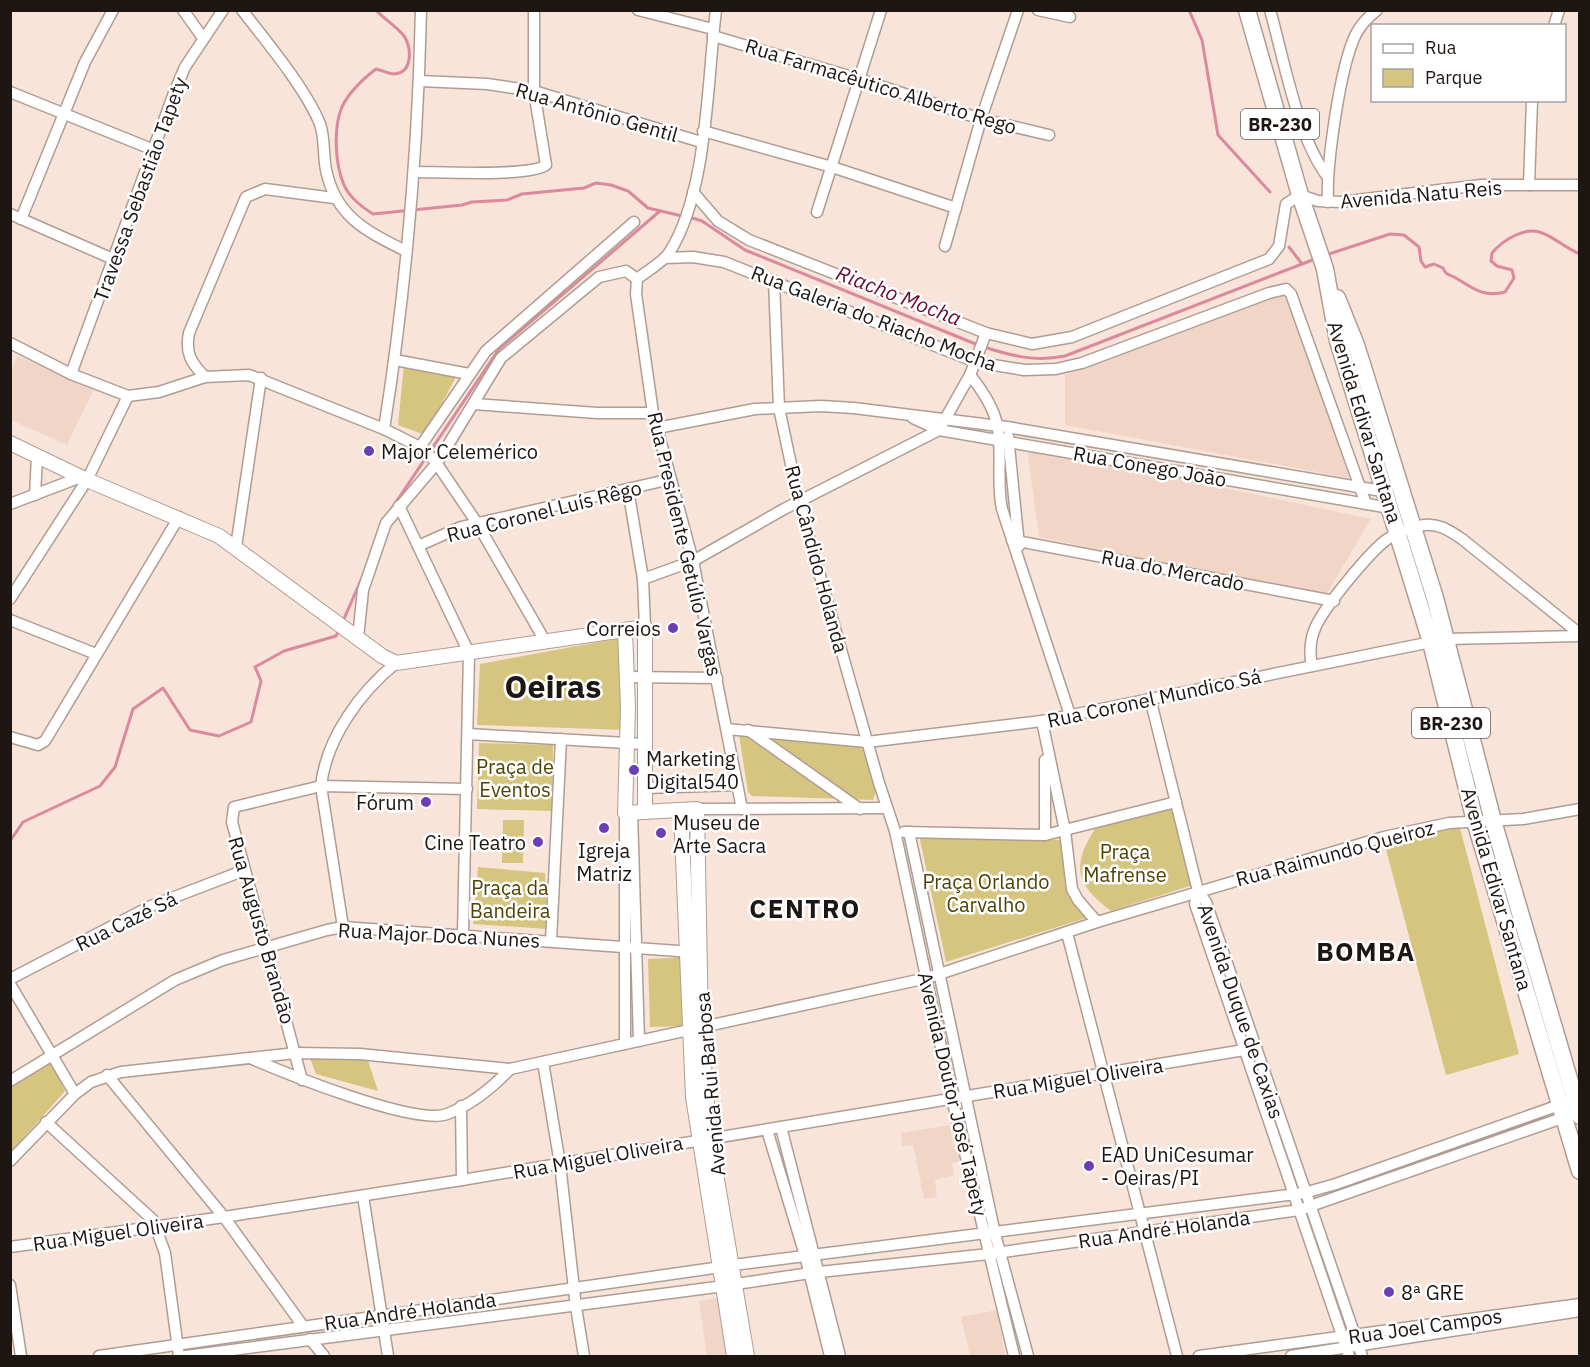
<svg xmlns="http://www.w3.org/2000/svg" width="1590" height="1367" viewBox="0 0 1590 1367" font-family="'IBM Plex Sans',sans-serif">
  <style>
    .built { fill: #f1d6c7 }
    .green { fill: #d5c57f }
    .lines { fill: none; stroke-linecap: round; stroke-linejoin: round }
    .stream { stroke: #da8a9c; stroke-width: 3 }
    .minor-casing { stroke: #af9d93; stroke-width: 13 }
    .major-casing { stroke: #af9d93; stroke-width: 16 }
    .highway-casing { stroke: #af9d93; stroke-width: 19 }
    .minor { stroke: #fff; stroke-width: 10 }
    .major { stroke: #fff; stroke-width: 14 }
    .highway { stroke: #fff; stroke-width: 16 }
    .poi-dot { fill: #6b3eb6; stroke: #fff; stroke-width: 2 }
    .labels { text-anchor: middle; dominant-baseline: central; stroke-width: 5; stroke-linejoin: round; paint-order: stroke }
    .shield { fill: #fff; stroke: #615c5a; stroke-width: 1.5 }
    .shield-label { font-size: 18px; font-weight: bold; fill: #1d1613 }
    .street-label { font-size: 20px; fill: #1d1613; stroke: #fff }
    .poi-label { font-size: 20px; fill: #1d1613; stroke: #fff; text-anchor: start }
    .park-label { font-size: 20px; fill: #4f4303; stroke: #fff }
    .water-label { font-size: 21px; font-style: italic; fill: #6b0b30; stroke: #fff }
    .district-label { font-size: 26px; font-weight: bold; letter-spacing: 1.5px; fill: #1d1613; stroke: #fff }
    .town-label { font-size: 32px; font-weight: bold; fill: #1d1613; stroke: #fff }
  </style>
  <rect width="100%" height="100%" fill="#f8e4d9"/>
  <g class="built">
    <path d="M1283 293 1318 383 1349 478 1065 425V375Z"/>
    <path d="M18 356 94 389 67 445 11 420V372Z"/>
    <path d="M1027 449 1206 484 1371 519 1326 595 1197 571 1039 537Z"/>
    <path d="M950 1125 953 1145 959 1144 960 1161 952 1163 954 1175 935 1180 937 1197 924 1199 913 1145 902 1146 901 1133Z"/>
    <path d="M722 1297 731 1356H707L699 1301Z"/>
    <path d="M997 1310 1005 1356H970L961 1317Z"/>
  </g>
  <g class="green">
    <path d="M404 365 456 377 425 435 398 425Z"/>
    <path d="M621 638 626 730 477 725 480 664Z"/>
    <path d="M739 735 871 748 879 783 873 800 752 796 748 792Z"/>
    <path d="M479 743 553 745 552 811 477 809Z"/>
    <path d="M1170 809 1177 815 1192 881 1190 886 1111 911C1076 885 1071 866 1095 829Z"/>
    <path d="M503 820H524L523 863H502Z"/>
    <path d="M1459 824 1519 1054 1446 1075 1384 842Z"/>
    <path d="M919 835 1061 840C1066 852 1065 859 1064 872 1063 890 1075 905 1086 918L946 962Z"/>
    <path d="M478 867 545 873 548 929 473 924Z"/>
    <path d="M686 957 688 1026 650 1027 648 959Z"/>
    <path d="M308 1053 367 1058 378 1091 316 1074Z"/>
    <path d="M50 1059 65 1091 11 1152V1084Z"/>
  </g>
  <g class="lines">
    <g class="stream">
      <path d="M376 10C385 20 396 26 404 36 412 47 413 73 394 74 389 74 381 70 376 69 363 79 349 92 342 107 333 128 335 164 344 185 349 197 362 207 373 214L462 205 472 202 507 200 522 194 584 188 596 183 611 185 628 191 648 208 682 216"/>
      <path d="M1189 10 1202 40 1218 135 1270 192"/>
      <path d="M689 217 702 221 745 250 978 345"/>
      <path d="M1289 247 1302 264"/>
      <path d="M1326 255 1390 234 1404 235 1419 247 1421 261 1425 267 1434 264 1443 268C1446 275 1448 274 1454 277 1472 287 1482 298 1505 292L1514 278 1512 270 1497 266 1491 261 1492 253C1503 240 1525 226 1542 233 1554 237 1565 248 1580 254"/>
      <path d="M984 347C1012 356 1035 362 1065 356L1315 259"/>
      <path d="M390 511 499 349 660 211"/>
      <path d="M343 621 361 580"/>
      <path d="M10 841 23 822 100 786 115 767 133 709 163 688 190 730 219 736 251 722 261 681 255 667 284 651 336 636 339 630"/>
      <path d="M1412 1165 1545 1117"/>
    </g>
    <g class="minor-casing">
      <g id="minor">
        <path d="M183 10 203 38"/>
        <path d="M242 10C266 41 306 89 320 124 325 138 323 155 326 170 336 217 366 231 406 251"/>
        <path d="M638 10 713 29"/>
        <path d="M1038 10 1070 17"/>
        <path d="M1270 10C1284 59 1297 136 1327 176"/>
        <path d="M1554 26 1559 10"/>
        <path d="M713 36 859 79 981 119 1049 135"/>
        <path d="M420 81 487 84 534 91 701 142"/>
        <path d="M10 92 154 150"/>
        <path d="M703 131 832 167 956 208"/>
        <path d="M415 172C440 172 529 177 546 165L534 91V10"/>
        <path d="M1529 185 1532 100"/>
        <path d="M693 192 718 221 749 240 986 333 1032 344 1072 337 1269 259 1279 246 1286 204 1300 195 1318 201 1340 202 1481 185H1580"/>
        <path d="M1328 202C1326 166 1340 66 1356 34 1361 24 1368 17 1377 10"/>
        <path d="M817 212 881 10"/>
        <path d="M10 214 113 259"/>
        <path d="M21 219 85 62 113 10"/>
        <path d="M945 246 981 119 1018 10"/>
        <path d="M665 258 693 257 724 262 976 362 1024 370 1056 369 1082 363 1269 293 1286 289 1291 294 1366 504"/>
        <path d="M637 279 636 294 653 413 693 561 742 809"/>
        <path d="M637 279C647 271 662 263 669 253 708 193 707 81 716 10"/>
        <path d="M774 281 779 408 799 502 879 783 895 831 952 1099 1014 1356"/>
        <path d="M10 343 71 374 128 396"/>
        <path d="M395 360 469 374"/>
        <path d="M71 374 174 93 185 67 223 10"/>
        <path d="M970 375C982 390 993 406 997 424 1003 451 996 481 1002 509L1070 715"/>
        <path d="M205 377C191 363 185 353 189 333L246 197 265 189 334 198"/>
        <path d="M474 404 597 413H653"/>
        <path d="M913 418 939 430 1390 508"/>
        <path d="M657 428 755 409 821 406 854 408 1007 427 1388 492"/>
        <path d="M384 429C406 290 418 151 421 10"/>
        <path d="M1008 436 1019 546"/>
        <path d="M420 447 486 351 634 222"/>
        <path d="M628 489 643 579 645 627"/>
        <path d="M35 495 37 457"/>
        <path d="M10 504 81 477"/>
        <path d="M399 506 469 653 463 934"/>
        <path d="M1012 540 1334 601"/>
        <path d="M418 546 461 527 671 479"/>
        <path d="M236 547 261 378"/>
        <path d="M643 579 693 561 784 509 939 430 970 375 986 333"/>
        <path d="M10 599 87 480 128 396 159 392 205 377 249 375 384 429 420 447 435 461 477 523 545 641"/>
        <path d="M10 620 96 654"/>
        <path d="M358 638 363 590 386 523 437 463 501 358 599 277 626 271 637 279"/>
        <path d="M1312 666C1309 652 1310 639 1316 626 1326 605 1368 554 1386 540 1397 532 1410 527 1424 525 1439 523 1450 531 1462 539L1580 634"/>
        <path d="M627 677 717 678"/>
        <path d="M1150 698 1198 891 1206 902 1362 1356"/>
        <path d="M1042 721 1065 831 1072 889 1078 900 1097 922"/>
        <path d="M727 729 867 742 1042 721 1446 639 1580 636"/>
        <path d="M748 730 860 809"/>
        <path d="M468 734 644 744"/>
        <path d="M10 737 38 745 45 741 179 517"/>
        <path d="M645 788 737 785"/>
        <path d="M697 809 887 808"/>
        <path d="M625 813V1044"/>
        <path d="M632 813 639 1041"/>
        <path d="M904 832 1045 835 1176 802"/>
        <path d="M909 832 995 1234 1028 1356"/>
        <path d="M1045 835V760"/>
        <path d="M1198 891 1195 904 1349 1356"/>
        <path d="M343 927 321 786C326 739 360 692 396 663"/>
        <path d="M1067 933 1177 1356"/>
        <path d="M551 941 561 739"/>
        <path d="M10 979 151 906 245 870"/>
        <path d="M10 984 75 1094"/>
        <path d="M250 1058C285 1073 415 1126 447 1114 471 1105 493 1087 510 1069"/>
        <path d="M543 1062 560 1164 576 1307 584 1356"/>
        <path d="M107 1075 224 1217 303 1326"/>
        <path d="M302 1080 232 822 234 807 321 786 467 789"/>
        <path d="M10 1081 175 980 223 960 327 930 343 927 692 952"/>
        <path d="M461 1106 462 1180"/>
        <path d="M46 1122 153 1220 165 1253 179 1356"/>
        <path d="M781 1127 840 1356"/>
        <path d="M767 1130 805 1255 830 1356"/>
        <path d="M10 1161 75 1094 91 1082 121 1072 296 1053 360 1054 510 1069 927 978 1097 922 1384 837 1449 823 1523 819 1580 809"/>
        <path d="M363 1196 388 1356"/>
        <path d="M10 1247 224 1217 462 1180 1256 1048"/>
        <path d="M733 1265 1304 1193 1336 1184 1565 1103"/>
        <path d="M736 1284 810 1273 989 1254 1299 1210 1568 1116"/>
        <path d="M10 1285 21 1356"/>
        <path d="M310 1339 324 1356"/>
        <path d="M99 1356 721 1267"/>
        <path d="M186 1356 724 1286"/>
        <path d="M1199 1356 1580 1304"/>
        <path d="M1291 1356 1580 1311"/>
      </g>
    </g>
    <g class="major-casing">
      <g id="major">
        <path d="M10 443 87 480 219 536 382 656 396 663 645 627V812"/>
        <path d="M625 630 628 708 625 813 697 809 701 1029 710 1138 747 1356"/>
        <path d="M681 810 693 1097 734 1356"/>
      </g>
    </g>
    <g class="highway-casing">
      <g id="highway">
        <path d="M1247 10 1300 195 1325 269 1338 341 1431 642 1475 821 1580 1171"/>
        <path d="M1337 298 1356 345 1435 598 1493 821 1580 1116"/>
      </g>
    </g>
    <use href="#minor" class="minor"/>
    <use href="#major" class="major"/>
    <use href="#highway" class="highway"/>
  </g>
  <g class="poi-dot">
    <circle cx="369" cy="451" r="6"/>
    <circle cx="673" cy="628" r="6"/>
    <circle cx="634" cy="770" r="6"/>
    <circle cx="426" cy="802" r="6"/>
    <circle cx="604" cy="828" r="6"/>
    <circle cx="661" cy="833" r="6"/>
    <circle cx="538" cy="842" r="6"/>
    <circle cx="1089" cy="1166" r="6"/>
    <circle cx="1389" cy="1292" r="6"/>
  </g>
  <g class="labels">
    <g class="shield">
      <rect x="1241" y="109" width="78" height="30" rx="4.5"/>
      <rect x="1412" y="708" width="78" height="30" rx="4.5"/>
    </g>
    <g class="shield-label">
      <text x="1280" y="124">BR-230</text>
      <text x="1451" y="723">BR-230</text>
    </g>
    <g class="street-label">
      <text transform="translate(881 86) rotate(17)">Rua Farmacêutico Alberto Rego</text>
      <text transform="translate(597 112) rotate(16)">Rua Antônio Gentil</text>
      <text transform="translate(140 189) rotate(-70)">Travessa Sebastião Tapety</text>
      <text transform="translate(1421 194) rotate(-5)">Avenida Natu Reis</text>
      <text transform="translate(874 318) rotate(21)">Rua Galeria do Riacho Mocha</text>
      <text transform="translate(1365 422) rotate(73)">Avenida Edivar Santana</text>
      <text transform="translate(1150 466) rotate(10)">Rua Conego João</text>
      <text transform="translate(544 511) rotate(-14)">Rua Coronel Luís Rêgo</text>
      <text transform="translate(685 544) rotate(77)">Rua Presidente Getúlio Vargas</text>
      <text transform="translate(817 559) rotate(75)">Rua Cândido Holanda</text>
      <text transform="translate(1173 570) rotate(11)">Rua do Mercado</text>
      <text transform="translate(1154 698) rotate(-12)">Rua Coronel Mundico Sá</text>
      <text transform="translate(1335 853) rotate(-15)">Rua Raimundo Queiroz</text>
      <text transform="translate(1497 889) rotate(74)">Avenida Edivar Santana</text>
      <text transform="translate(126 921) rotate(-26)">Rua Cazé Sá</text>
      <text transform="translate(262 930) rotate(74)">Rua Augusto Brandão</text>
      <text transform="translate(439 935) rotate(3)">Rua Major Doca Nunes</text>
      <text transform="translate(1241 1011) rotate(71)">Avenida Duque de Caxias</text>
      <text transform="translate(1078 1078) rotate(-9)">Rua Miguel Oliveira</text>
      <text transform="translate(710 1084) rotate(-95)">Avenida Rui Barbosa</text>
      <text transform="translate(953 1094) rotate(77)">Avenida Doutor José Tapety</text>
      <text transform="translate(598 1157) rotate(-10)">Rua Miguel Oliveira</text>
      <text transform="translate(1164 1229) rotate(-8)">Rua André Holanda</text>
      <text transform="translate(118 1232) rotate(-8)">Rua Miguel Oliveira</text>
      <text transform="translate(410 1311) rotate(-8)">Rua André Holanda</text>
      <text transform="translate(1425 1326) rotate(-8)">Rua Joel Campos</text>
    </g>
    <g class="poi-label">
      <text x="381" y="451">Major Celemérico</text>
      <text x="661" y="628" text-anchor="end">Correios</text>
      <text x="646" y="758">Marketing<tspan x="646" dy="23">Digital540</tspan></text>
      <text x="414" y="802" text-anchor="end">Fórum</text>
      <text x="673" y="822">Museu de<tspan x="673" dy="23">Arte Sacra</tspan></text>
      <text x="526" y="842" text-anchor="end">Cine Teatro</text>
      <text x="604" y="850" text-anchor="middle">Igreja<tspan x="604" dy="23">Matriz</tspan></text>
      <text x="1101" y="1154">EAD UniCesumar<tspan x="1101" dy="23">- Oeiras/PI</tspan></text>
      <text x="1401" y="1292">8ª GRE</text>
    </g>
    <g class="park-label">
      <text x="515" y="766">Praça de<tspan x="515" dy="23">Eventos</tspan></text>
      <text x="1125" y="851">Praça<tspan x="1125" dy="23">Mafrense</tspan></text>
      <text x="986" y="881">Praça Orlando<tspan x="986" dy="23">Carvalho</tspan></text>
      <text x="510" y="887">Praça da<tspan x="510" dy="23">Bandeira</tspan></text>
    </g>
    <g class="water-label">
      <text transform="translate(899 295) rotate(21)">Riacho Mocha</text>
    </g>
    <g class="district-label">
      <text x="805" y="908">CENTRO</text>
      <text x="1366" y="951">BOMBA</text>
    </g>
    <g class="town-label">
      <text x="553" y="686">Oeiras</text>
    </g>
  </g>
  <rect width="1590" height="1367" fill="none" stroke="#1d1613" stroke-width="24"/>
  <rect x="1371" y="24" width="195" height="78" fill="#ffffff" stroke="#a5a2a1" stroke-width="1.5"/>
  <rect x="1383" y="44" width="30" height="9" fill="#ffffff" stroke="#a5a2a1" stroke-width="1.5"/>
  <text x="1425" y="54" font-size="18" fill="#1d1613">Rua</text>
  <rect x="1383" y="69" width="30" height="18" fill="#d5c57f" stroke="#a5a2a1" stroke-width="1.5"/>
  <text x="1425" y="84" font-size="18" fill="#1d1613">Parque</text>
</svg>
